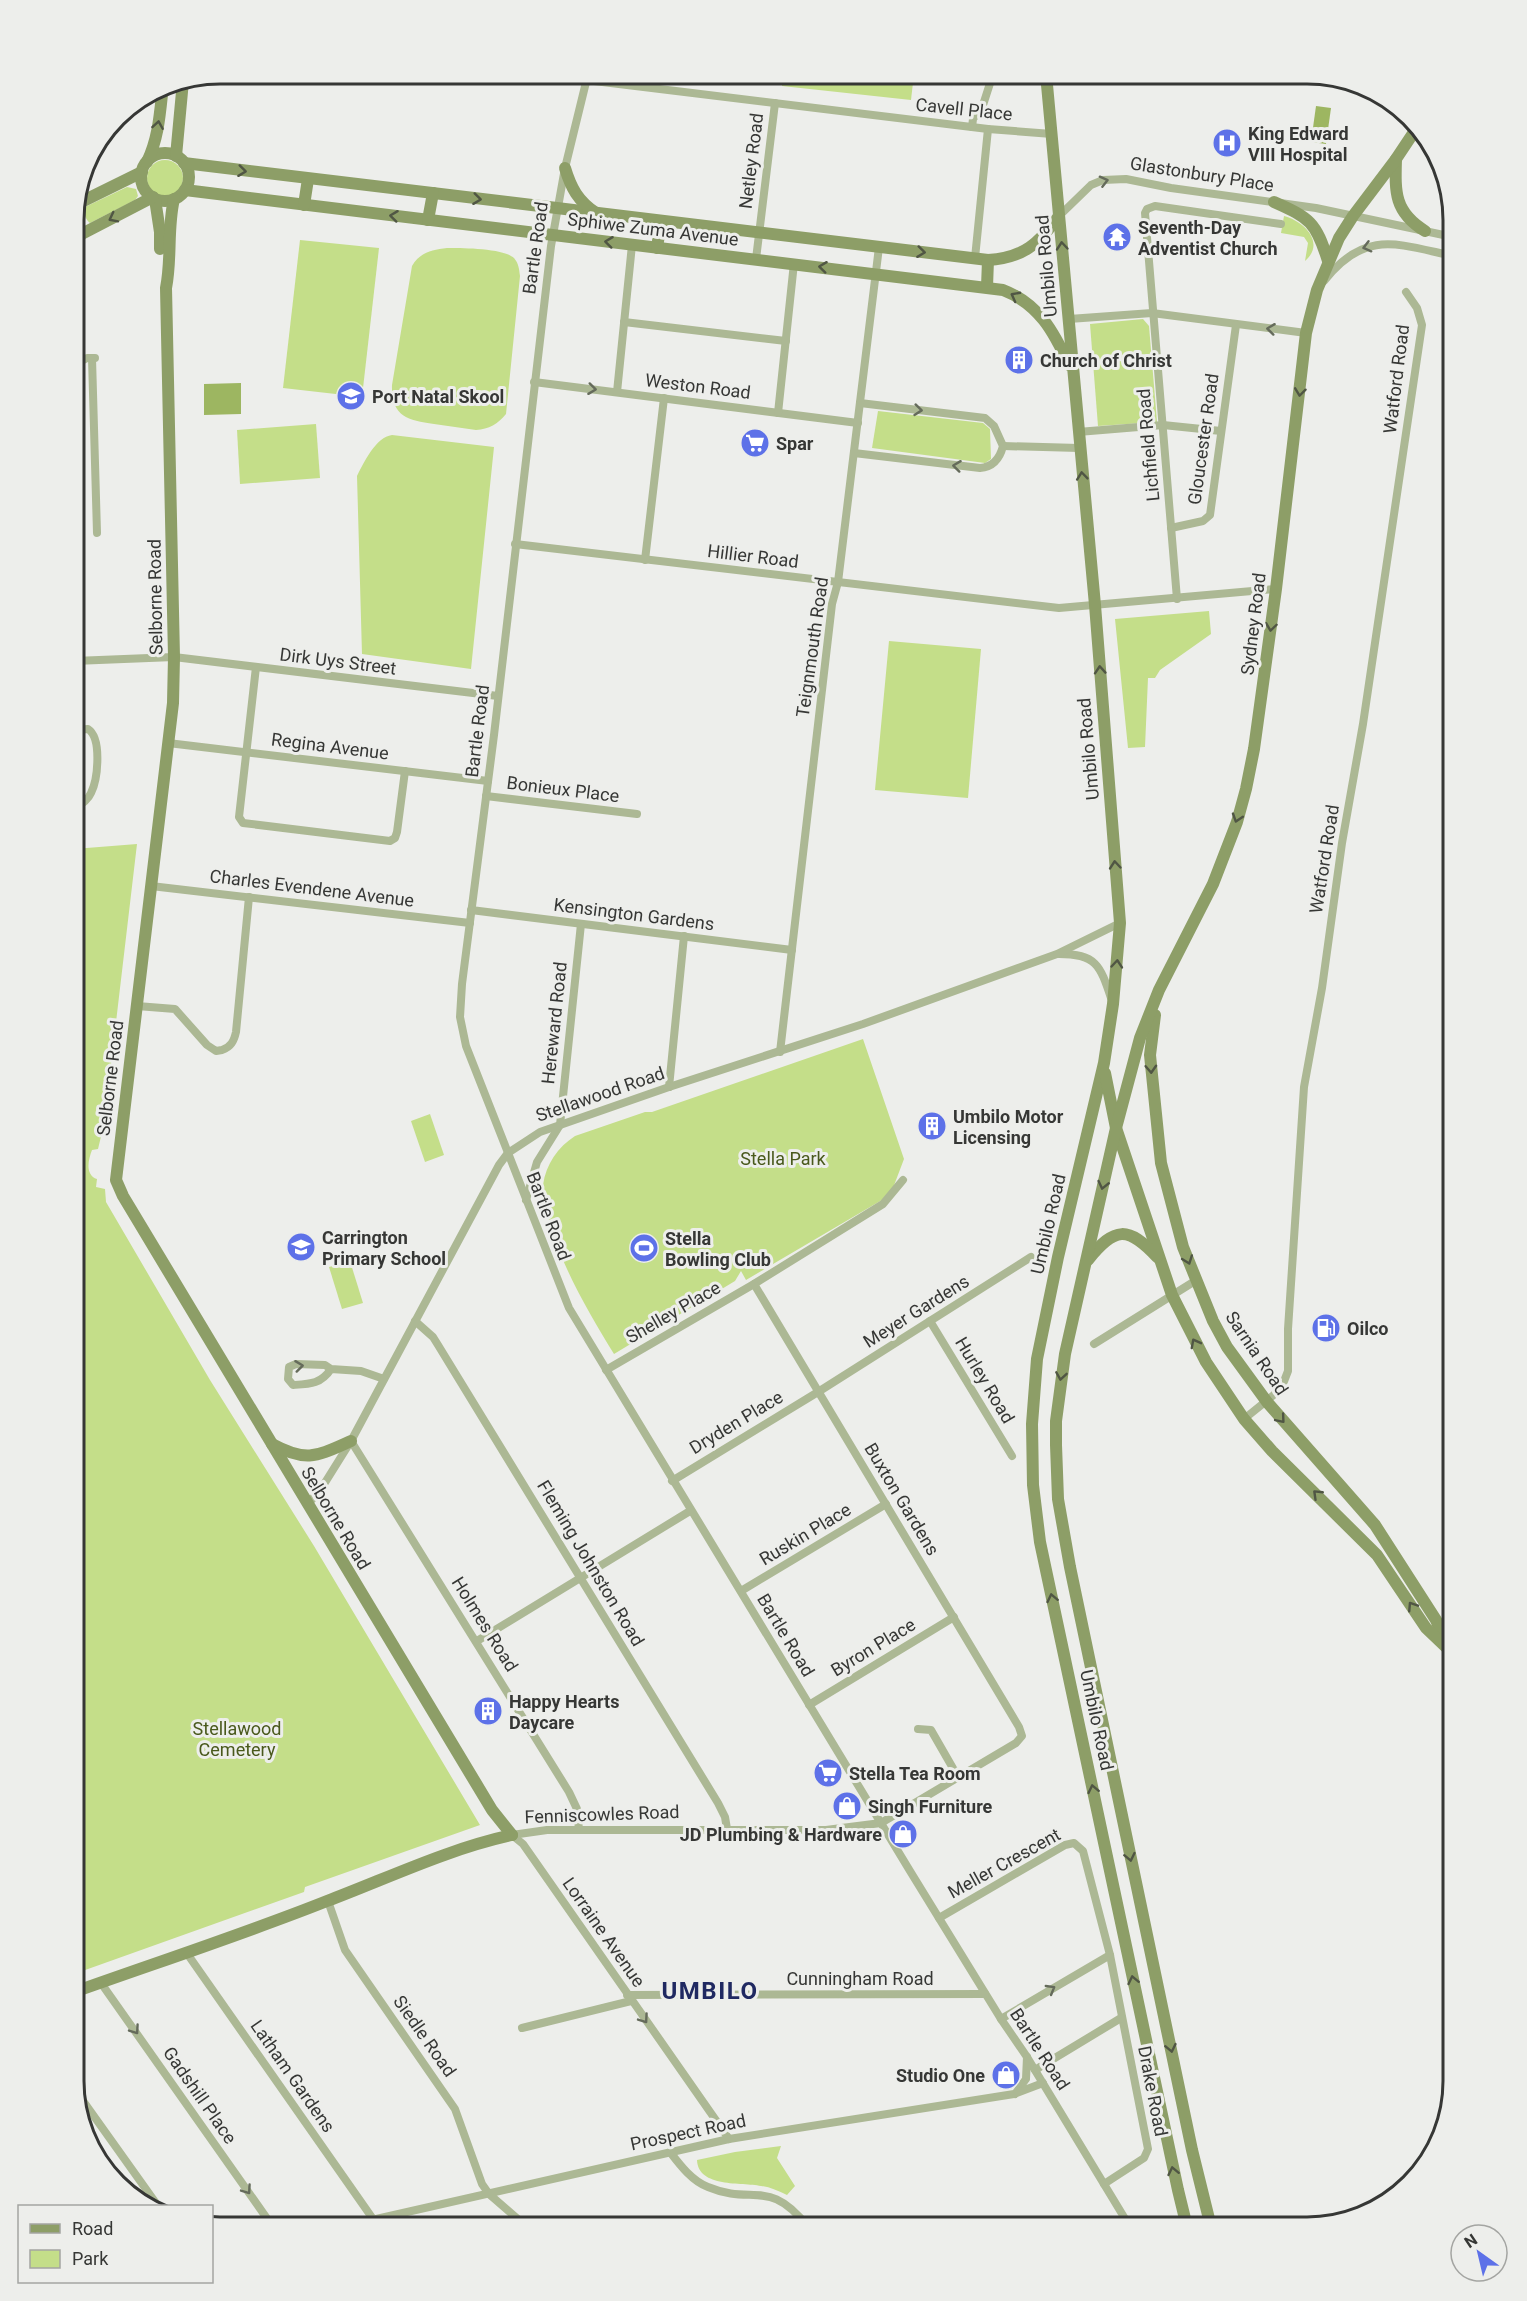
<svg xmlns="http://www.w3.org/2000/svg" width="1527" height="2301" viewBox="0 0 1527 2301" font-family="Roboto,sans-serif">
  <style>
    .green { fill: #c4de89 }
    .water { fill: #9db661 }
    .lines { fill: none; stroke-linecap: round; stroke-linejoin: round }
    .street { stroke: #acb894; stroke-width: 8 }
    .secondary { stroke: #8d9e67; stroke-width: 12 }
    .oneway { stroke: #505644 }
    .oneway2 { stroke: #656b5b }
    .labels { text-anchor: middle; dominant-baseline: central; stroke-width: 6; stroke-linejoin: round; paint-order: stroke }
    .street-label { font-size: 18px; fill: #363735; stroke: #edeeeb }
    .poi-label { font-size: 18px; font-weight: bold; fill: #363735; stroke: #edeeeb; text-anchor: start }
    .park-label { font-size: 18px; fill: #49591c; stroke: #edeeeb }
    .district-label { font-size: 24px; font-weight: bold; letter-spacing: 1.5px; fill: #202961; stroke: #edeeeb }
    .rim { fill: none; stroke: #363735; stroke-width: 3 }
  </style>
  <rect width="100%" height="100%" fill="#edeeeb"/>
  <g class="green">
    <path d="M783 74H914L911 100 782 86Z"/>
    <circle cx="165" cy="178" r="18"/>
    <path d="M127 187 136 189 138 196 135 200 90 223C86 220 82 212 85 207Z"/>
    <path d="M1284 216C1304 221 1326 243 1305 261L1308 243 1304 237 1281 233Z"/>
    <path d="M300 240 379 248 362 397 283 388Z"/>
    <path d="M447 248C461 248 503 248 514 258 519 264 519 269 520 276L506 414C498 424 489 429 476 430 462 428 448 426 434 424 407 420 391 416 392 385L412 266C420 252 432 250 447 248Z"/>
    <path d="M1143 319 1149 326 1157 422 1098 426 1090 324Z"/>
    <path d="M878 411 983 423 990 429 991 459 985 463 872 448Z"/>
    <path d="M316 424 320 478 240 484 237 430Z"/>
    <path d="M392 435 494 447 471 669 362 654 357 476C364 462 376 437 392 435Z"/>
    <path d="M1209 611 1211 634 1160 670 1155 678H1148L1145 747 1128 748 1115 619Z"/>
    <path d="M889 641 981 649 968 798 875 790Z"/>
    <path d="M137 844 104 1124 98 1149 92 1150C88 1160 85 1175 97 1179L96 1187 105 1189 106 1202 210 1380 314 1546 480 1825 305 1887 304 1892 74 1974V849Z"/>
    <path d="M863 1039 904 1159 893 1188 882 1200 746 1280 741 1271 735 1281 614 1354C587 1310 554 1254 545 1203 544 1197 542 1191 543 1185 546 1164 558 1147 575 1136L645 1112H652Z"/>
    <path d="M430 1114 444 1155 425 1162 411 1121Z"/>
    <path d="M350 1261 363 1303 342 1309 329 1267Z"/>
    <path d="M781 2146 777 2158 795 2186 787 2195C778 2191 770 2187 761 2186 742 2182 698 2188 697 2160L735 2152Z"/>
  </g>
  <g class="water">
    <path d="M1316 106 1331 108 1326 144 1311 142Z"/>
    <path d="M241 383V414L204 415V384Z"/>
  </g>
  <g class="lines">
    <g class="street">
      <path d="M588 74 565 168 551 246 494 735 462 984 460 1017 466 1046 569 1308 910 1871 1001 2019 1027 2057 1130 2227"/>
      <path d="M586 80 988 129 1052 134"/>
      <path d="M972 127 973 119 983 105 993 74"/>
      <path d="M1059 216 1091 185 1103 180 1126 179 1171 188 1316 208 1453 237"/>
      <path d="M975 258 988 129"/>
      <path d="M756 259 775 103"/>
      <path d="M1324 281C1365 229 1397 244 1453 256"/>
      <path d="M1069 319 1152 313 1306 333"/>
      <path d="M624 322 786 341"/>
      <path d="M92 358 97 533"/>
      <path d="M74 365 87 358H95"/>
      <path d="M534 382 858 423"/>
      <path d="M617 392 632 245"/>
      <path d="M778 413 794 263"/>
      <path d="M1078 432 1163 425 1221 431"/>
      <path d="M1003 446 1079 448"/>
      <path d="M854 453 980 468C993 467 1000 458 1003 446L994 426 985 418 860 403"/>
      <path d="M1171 528 1203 521 1210 515 1236 325"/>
      <path d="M515 544 1059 608 1276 589"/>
      <path d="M645 560 664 398"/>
      <path d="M1177 599 1145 213 1147 209 1155 206 1281 224"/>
      <path d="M74 661 174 657 498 696"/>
      <path d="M256 667 239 817 243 823 390 841 395 838 397 832 405 771"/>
      <path d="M168 743 488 781"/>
      <path d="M486 796 637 814"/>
      <path d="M74 809C81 805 88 800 91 793 98 779 102 738 88 729L74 730"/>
      <path d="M151 886 470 923"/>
      <path d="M471 910 792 950"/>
      <path d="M1059 954C1096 954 1100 965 1111 998"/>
      <path d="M137 1006 175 1009 207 1045 216 1051 222 1050C231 1047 234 1041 236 1032L249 897"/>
      <path d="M780 1052 832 604 838 582 879 247"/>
      <path d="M669 1087 684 936"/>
      <path d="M526 1200 537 1162 560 1125 581 924"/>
      <path d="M415 1321 433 1337 438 1345 718 1803 725 1817 727 1829"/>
      <path d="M930 1321 1012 1456"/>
      <path d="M1094 1344 1195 1281"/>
      <path d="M331 1369C321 1384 310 1384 293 1385L288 1379 289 1367 296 1364 325 1365 331 1369 361 1371 384 1379"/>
      <path d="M606 1370 754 1284 883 1204 903 1180"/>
      <path d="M1244 1419 1281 1389 1288 1371V1329L1304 1087 1322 988 1342 843 1363 724 1422 325 1417 308 1406 292"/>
      <path d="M351 1441 569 1792 577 1809 579 1830"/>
      <path d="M672 1481 818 1392 1031 1257"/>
      <path d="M307 1505 321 1489 351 1441 499 1165 508 1153 540 1132 669 1087 863 1024 1057 954 1120 923"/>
      <path d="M741 1591 886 1504"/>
      <path d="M477 1641 690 1511"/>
      <path d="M809 1705 954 1617"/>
      <path d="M918 1729 931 1730 958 1777"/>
      <path d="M512 1835 547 1830H826L881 1823 1016 1743 1022 1736 1019 1727 754 1284"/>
      <path d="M512 1835 523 1844 729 2139"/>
      <path d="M328 1901 345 1950 455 2109 482 2184 489 2194 527 2227"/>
      <path d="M939 1918 1065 1845 1074 1843 1083 1851 1110 1955 1148 2149 1144 2158 1104 2184"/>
      <path d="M186 1952 373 2219"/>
      <path d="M101 1983 273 2227"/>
      <path d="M627 1995 985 1994"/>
      <path d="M1001 2019 1110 1955"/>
      <path d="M522 2028 631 2001"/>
      <path d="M1035 2070 1121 2018"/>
      <path d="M76 2091 158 2206"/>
      <path d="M1015 2094 1026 2079 1027 2057"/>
      <path d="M670 2152C680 2165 692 2181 708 2187 753 2206 769 2177 808 2227"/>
      <path d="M341 2227 729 2139 1014 2094 1043 2083"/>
    </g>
    <g class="secondary">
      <path d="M1046 74 1095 605 1120 923 1113 1004 1104 1063 1058 1257 1037 1359 1032 1424 1033 1485 1040 1542 1178 2190 1187 2227"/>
      <circle cx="165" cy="177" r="24"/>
      <path d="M176 156 183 81"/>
      <path d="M1396 159C1395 192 1394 212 1425 231"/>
      <path d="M147 162C159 137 160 112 163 85"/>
      <path d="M184 163 988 260C1024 258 1039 243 1059 216"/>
      <path d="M565 168C571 188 578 201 596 213"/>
      <path d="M185 190 1003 290C1039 304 1054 332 1069 365"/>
      <path d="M155 199 160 232V249"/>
      <path d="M174 199C167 229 172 258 166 288L174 657 173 703 116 1180 123 1196 492 1810 512 1835"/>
      <path d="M1274 202C1310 218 1316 222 1328 261"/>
      <path d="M75 205 142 172"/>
      <path d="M304 205 308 179"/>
      <path d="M428 220 433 193"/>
      <path d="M74 238 153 197"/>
      <path d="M657 248 661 221"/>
      <path d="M987 287 988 260"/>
      <path d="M1155 1015 1150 1055 1161 1163 1183 1247 1213 1321 1227 1347 1267 1402 1375 1525 1436 1620 1453 1658"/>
      <path d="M1105 1073 1116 1128 1172 1295 1206 1362 1244 1419 1272 1451 1377 1555 1426 1628 1448 1649"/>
      <path d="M1088 1260C1115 1226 1128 1226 1157 1257"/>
      <path d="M272 1444C307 1463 317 1456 351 1441"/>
      <path d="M74 1992C158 1962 244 1934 327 1901 388 1878 448 1849 512 1835"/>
      <path d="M1211 2227 1192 2150 1070 1567 1058 1499 1056 1445V1421L1065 1354 1116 1128 1140 1038 1159 990 1213 884 1237 822 1246 789 1254 749 1276 589 1306 333 1317 290 1339 238 1353 216 1396 159 1416 129"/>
    </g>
  </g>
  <defs><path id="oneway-chevron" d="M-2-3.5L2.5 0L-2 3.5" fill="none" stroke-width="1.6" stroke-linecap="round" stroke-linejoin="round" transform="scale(1.5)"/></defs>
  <g class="oneway">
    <use href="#oneway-chevron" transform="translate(158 125) rotate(-81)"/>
    <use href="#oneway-chevron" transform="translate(242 171) rotate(7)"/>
    <use href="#oneway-chevron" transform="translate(477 199) rotate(7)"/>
    <use href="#oneway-chevron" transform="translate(394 216) rotate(-173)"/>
    <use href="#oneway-chevron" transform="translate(113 218) rotate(153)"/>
    <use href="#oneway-chevron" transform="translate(609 242) rotate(-173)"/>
    <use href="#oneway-chevron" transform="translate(1062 246) rotate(-95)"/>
    <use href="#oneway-chevron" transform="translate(921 252) rotate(7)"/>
    <use href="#oneway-chevron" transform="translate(823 267) rotate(-173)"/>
    <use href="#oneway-chevron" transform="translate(1015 296) rotate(-152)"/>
    <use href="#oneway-chevron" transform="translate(1300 392) rotate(97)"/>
    <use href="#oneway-chevron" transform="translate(1082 476) rotate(-96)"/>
    <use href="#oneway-chevron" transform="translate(1271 627) rotate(98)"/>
    <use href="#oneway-chevron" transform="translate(1100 670) rotate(-94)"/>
    <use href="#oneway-chevron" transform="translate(1237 818) rotate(108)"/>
    <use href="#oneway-chevron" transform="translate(1115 865) rotate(-95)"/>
    <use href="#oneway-chevron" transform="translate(1117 964) rotate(-85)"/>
    <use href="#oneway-chevron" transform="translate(1151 1069) rotate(87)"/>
    <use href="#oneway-chevron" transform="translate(1103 1185) rotate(103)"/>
    <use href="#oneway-chevron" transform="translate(1188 1260) rotate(70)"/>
    <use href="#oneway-chevron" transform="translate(1195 1343) rotate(-118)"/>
    <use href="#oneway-chevron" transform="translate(1061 1376) rotate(99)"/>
    <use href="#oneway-chevron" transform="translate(1281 1419) rotate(50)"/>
    <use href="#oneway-chevron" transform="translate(1317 1494) rotate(-136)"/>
    <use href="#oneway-chevron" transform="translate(1052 1598) rotate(-102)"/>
    <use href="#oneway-chevron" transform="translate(1412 1606) rotate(-123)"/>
    <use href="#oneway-chevron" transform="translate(1093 1789) rotate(-102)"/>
    <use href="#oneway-chevron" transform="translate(1130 1857) rotate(78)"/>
    <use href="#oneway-chevron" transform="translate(1133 1980) rotate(-102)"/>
    <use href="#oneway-chevron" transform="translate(1171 2048) rotate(78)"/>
    <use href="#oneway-chevron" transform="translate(1173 2171) rotate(-102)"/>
  </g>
  <g class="oneway2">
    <use href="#oneway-chevron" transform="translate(1104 181) rotate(-14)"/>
    <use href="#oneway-chevron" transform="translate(1367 247) rotate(165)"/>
    <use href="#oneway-chevron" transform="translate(1271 329) rotate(-173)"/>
    <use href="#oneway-chevron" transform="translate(592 389) rotate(7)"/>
    <use href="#oneway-chevron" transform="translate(918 410) rotate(6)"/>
    <use href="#oneway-chevron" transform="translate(957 466) rotate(-173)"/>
    <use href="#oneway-chevron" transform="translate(299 1366) rotate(-7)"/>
    <use href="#oneway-chevron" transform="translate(1051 1989) rotate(-30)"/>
    <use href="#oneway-chevron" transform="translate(644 2019) rotate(55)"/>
    <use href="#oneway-chevron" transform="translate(135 2030) rotate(55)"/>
    <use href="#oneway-chevron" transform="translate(247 2190) rotate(55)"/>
  </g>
  <defs>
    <g id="hospital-disc" transform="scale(1.5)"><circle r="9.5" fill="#5d71e8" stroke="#edeeeb"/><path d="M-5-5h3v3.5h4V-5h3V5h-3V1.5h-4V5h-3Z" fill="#fff"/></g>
    <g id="temple-disc" transform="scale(1.5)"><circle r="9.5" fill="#5d71e8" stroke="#edeeeb"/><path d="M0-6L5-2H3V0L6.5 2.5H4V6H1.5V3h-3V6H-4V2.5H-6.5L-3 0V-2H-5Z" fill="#fff"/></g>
    <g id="building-disc" transform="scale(1.5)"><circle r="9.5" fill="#5d71e8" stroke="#edeeeb"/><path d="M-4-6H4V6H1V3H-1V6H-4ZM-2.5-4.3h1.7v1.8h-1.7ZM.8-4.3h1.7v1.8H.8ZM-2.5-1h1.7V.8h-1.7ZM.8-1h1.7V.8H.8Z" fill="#fff"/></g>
    <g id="school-disc" transform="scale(1.5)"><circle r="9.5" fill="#5d71e8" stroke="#edeeeb"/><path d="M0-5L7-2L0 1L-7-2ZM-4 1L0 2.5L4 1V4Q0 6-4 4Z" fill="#fff"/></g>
    <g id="supermarket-disc" transform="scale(1.5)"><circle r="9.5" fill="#5d71e8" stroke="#edeeeb"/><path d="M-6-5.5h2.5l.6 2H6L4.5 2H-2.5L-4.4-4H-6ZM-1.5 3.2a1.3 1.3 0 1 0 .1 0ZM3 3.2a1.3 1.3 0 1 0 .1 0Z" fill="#fff"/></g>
    <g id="stadium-disc" transform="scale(1.5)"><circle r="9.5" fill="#5d71e8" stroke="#edeeeb"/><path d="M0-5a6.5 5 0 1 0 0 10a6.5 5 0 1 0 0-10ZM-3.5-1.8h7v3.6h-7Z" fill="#fff"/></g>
    <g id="fuel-disc" transform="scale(1.5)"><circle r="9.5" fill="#5d71e8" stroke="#edeeeb"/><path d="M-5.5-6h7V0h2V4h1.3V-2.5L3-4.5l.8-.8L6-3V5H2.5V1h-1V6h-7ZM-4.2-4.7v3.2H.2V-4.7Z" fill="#fff"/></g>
    <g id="shop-disc" transform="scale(1.5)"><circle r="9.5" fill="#5d71e8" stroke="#edeeeb"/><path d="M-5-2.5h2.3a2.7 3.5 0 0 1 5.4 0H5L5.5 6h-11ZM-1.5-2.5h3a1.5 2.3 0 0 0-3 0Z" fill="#fff"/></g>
  </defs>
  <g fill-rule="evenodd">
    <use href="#hospital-disc" x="1227" y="143"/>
    <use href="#temple-disc" x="1117" y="237"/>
    <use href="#building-disc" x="1019" y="360"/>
    <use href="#school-disc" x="351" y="396"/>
    <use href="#supermarket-disc" x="755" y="443"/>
    <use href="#building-disc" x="932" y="1126"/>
    <use href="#school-disc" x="301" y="1247"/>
    <use href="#stadium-disc" x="644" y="1248"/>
    <use href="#fuel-disc" x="1326" y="1328"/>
    <use href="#building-disc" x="488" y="1711"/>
    <use href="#supermarket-disc" x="828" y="1773"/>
    <use href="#shop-disc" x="847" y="1806"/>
    <use href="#shop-disc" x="903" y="1834"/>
    <use href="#shop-disc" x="1006" y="2075"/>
  </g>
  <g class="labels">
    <g class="street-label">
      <text transform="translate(964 109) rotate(6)">Cavell Place</text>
      <text transform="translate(751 161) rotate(-83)">Netley Road</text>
      <text transform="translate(1202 174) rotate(9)">Glastonbury Place</text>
      <text transform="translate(653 229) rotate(7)">Sphiwe Zuma Avenue</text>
      <text transform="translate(535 248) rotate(-82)">Bartle Road</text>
      <text transform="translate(1046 266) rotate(-95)">Umbilo Road</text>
      <text transform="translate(1396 379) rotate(-83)">Watford Road</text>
      <text transform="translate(698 386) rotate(7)">Weston Road</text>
      <text transform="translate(1203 439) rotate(-82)">Gloucester Road</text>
      <text transform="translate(1148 445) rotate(-95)">Lichfield Road</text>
      <text transform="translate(753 556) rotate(7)">Hillier Road</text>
      <text transform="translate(155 597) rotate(-91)">Selborne Road</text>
      <text transform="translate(1253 624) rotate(-83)">Sydney Road</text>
      <text transform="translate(812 647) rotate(-82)">Teignmouth Road</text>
      <text transform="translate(338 661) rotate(7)">Dirk Uys Street</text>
      <text transform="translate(477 731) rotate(-83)">Bartle Road</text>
      <text transform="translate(330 746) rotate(7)">Regina Avenue</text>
      <text transform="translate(1088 749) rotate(-95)">Umbilo Road</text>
      <text transform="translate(563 789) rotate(7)">Bonieux Place</text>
      <text transform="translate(1324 859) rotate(-81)">Watford Road</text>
      <text transform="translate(312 888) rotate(7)">Charles Evendene Avenue</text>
      <text transform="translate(634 914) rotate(7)">Kensington Gardens</text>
      <text transform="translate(554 1023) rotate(-84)">Hereward Road</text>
      <text transform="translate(110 1078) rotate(-83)">Selborne Road</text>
      <text transform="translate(600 1094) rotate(-19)">Stellawood Road</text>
      <text transform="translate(549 1216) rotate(69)">Bartle Road</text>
      <text transform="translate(1048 1224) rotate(-77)">Umbilo Road</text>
      <text transform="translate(916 1311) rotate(-32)">Meyer Gardens</text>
      <text transform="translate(673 1312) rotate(-30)">Shelley Place</text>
      <text transform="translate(1257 1353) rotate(56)">Sarnia Road</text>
      <text transform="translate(985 1380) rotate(59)">Hurley Road</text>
      <text transform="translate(736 1422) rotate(-31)">Dryden Place</text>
      <text transform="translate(902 1499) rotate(59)">Buxton Gardens</text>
      <text transform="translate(336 1518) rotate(59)">Selborne Road</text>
      <text transform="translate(805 1534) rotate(-31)">Ruskin Place</text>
      <text transform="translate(591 1563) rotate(59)">Fleming Johnston Road</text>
      <text transform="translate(485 1624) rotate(58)">Holmes Road</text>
      <text transform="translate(786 1635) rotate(59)">Bartle Road</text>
      <text transform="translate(873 1647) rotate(-31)">Byron Place</text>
      <text transform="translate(1097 1720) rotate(78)">Umbilo Road</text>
      <text transform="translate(602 1814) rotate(-2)">Fenniscowles Road</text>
      <text transform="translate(1004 1863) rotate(-29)">Meller Crescent</text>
      <text transform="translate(604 1932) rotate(55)">Lorraine Avenue</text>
      <text x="860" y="1978">Cunningham Road</text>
      <text transform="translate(425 2036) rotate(55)">Siedle Road</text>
      <text transform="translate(1040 2049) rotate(57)">Bartle Road</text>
      <text transform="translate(293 2076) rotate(55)">Latham Gardens</text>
      <text transform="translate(1153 2091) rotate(79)">Drake Road</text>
      <text transform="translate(200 2095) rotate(55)">Gadshill Place</text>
      <text transform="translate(688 2132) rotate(-12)">Prospect Road</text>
    </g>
    <g class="poi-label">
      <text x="1248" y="133">King Edward<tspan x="1248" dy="21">VIII Hospital</tspan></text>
      <text x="1138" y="227">Seventh-Day<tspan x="1138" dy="21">Adventist Church</tspan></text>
      <text x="1040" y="360">Church of Christ</text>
      <text x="372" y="396">Port Natal Skool</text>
      <text x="776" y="443">Spar</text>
      <text x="953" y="1116">Umbilo Motor<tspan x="953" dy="21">Licensing</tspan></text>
      <text x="322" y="1237">Carrington<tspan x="322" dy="21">Primary School</tspan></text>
      <text x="665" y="1238">Stella<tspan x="665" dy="21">Bowling Club</tspan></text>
      <text x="1347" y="1328">Oilco</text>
      <text x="509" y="1701">Happy Hearts<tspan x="509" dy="21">Daycare</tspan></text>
      <text x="849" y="1773">Stella Tea Room</text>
      <text x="868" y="1806">Singh Furniture</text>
      <text x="882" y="1834" text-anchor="end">JD Plumbing &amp; Hardware</text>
      <text x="985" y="2075" text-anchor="end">Studio One</text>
    </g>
    <g class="park-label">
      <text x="783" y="1158">Stella Park</text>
      <text x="237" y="1728">Stellawood<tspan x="237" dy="21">Cemetery</tspan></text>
    </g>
    <g class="district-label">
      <text x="710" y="1991">UMBILO</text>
    </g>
  </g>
  <path d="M0 0H1527V2301H0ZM220 84H1307A136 136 0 0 1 1443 220V2081A136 136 0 0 1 1307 2217H220A136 136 0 0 1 84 2081V220A136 136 0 0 1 220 84Z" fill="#edeeeb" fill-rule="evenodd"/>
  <path class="rim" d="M220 84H1307A136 136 0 0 1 1443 220V2081A136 136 0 0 1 1307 2217H220A136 136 0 0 1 84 2081V220A136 136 0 0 1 220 84Z"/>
  <rect x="18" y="2205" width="195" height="78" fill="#edeeeb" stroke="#a4a5a2" stroke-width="1.5"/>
  <rect x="30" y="2224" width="30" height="9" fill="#8d9e67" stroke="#a4a5a2" stroke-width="1.5"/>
  <text x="72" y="2235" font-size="18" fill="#363735">Road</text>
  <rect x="30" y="2250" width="30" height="18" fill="#c4de89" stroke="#a4a5a2" stroke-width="1.5"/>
  <text x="72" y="2265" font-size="18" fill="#363735">Park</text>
  <g transform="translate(1479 2253) rotate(326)"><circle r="28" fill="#edeeeb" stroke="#a4a5a2" stroke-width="1.5"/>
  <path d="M0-4.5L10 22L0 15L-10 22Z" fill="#5d71e8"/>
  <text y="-9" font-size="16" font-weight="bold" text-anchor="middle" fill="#363735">N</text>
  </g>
</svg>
